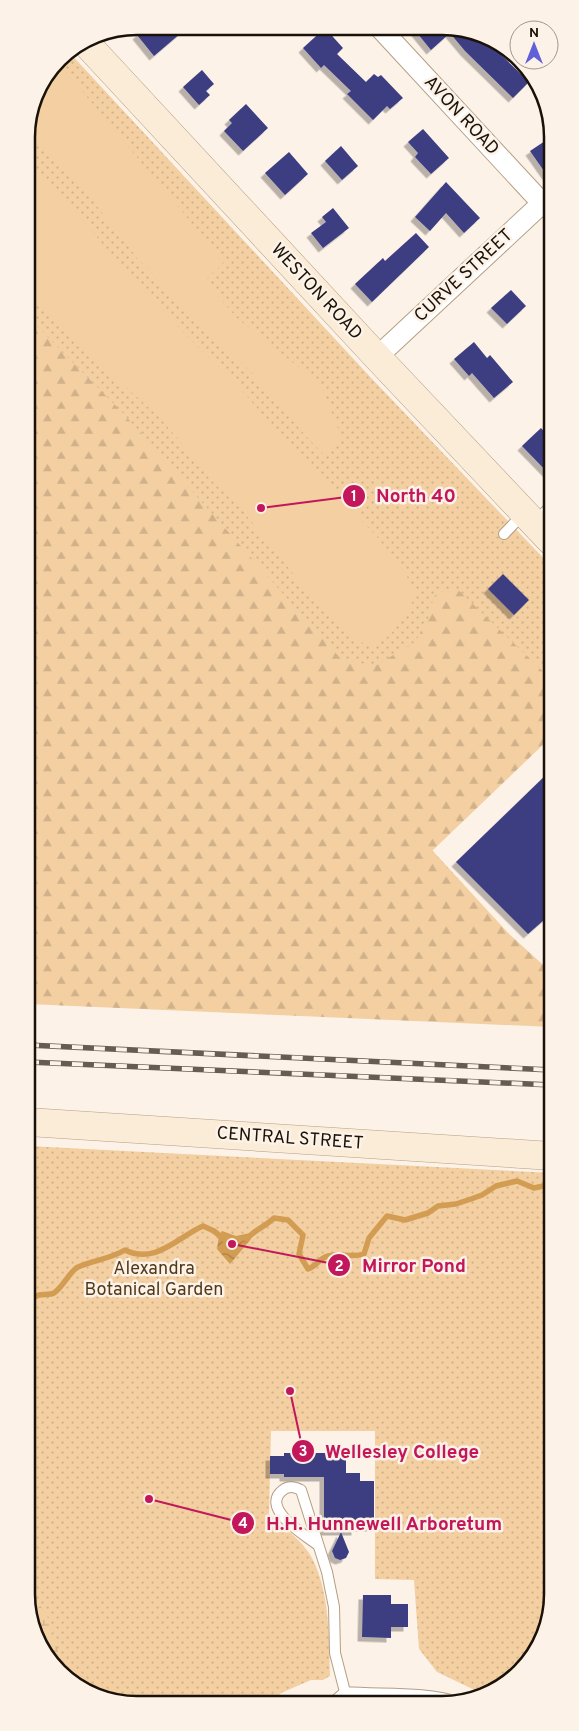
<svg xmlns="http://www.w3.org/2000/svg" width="579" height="1731" viewBox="0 0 579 1731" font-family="Overpass,sans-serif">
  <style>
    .grass { fill: url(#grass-dots) }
    .forest { fill: url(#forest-firs) }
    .wetland { fill: url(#wetland-marsh) }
    .garden { fill: #f3cfa1 }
    .water { fill: url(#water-waves) }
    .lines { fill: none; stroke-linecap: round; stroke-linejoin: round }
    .stream { stroke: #d29d53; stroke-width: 5.5 }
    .building { fill: #3c3e82; filter: url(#shadow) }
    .service-casing { stroke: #b59f83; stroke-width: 12 }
    .minor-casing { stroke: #b59f83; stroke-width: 22 }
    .secondary-casing { stroke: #b59f83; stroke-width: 29 }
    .service { stroke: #fff; stroke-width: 10 }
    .minor { stroke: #fff; stroke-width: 20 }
    .secondary { stroke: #fbecd8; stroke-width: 28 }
    .rail-casing { stroke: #655c52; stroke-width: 5.5 }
    .rail { stroke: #fcf2e7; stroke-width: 4; stroke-dasharray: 11; stroke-linecap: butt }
    .labels { text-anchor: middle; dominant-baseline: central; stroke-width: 5; stroke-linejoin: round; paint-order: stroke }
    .street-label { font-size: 18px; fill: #1a1208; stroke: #fcf2e7 }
    .park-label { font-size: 18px; fill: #513a1a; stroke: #fcf2e7 }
    .rim { fill: none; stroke: #1a1208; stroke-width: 2.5 }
    .leader { fill: none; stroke: #c2185b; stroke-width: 2 }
    .callout-dot { fill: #c2185b; stroke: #fcf2e7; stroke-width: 2 }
    .mark-label { font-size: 15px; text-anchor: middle; font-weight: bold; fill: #fff }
    .callout-label { font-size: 19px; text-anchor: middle; font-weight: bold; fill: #c2185b; stroke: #fcf2e7; stroke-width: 5; stroke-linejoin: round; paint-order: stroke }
  </style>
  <defs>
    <pattern id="grass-dots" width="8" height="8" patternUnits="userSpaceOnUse" patternTransform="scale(1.25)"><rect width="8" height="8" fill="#f3cfa1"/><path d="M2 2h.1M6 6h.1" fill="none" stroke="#d0b189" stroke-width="1.8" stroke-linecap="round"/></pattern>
    <pattern id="forest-firs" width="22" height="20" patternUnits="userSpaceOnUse" patternTransform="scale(1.25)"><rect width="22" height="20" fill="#f3cfa1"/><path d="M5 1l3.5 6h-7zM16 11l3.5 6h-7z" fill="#d0b189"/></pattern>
    <pattern id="wetland-marsh" width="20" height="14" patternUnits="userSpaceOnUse" patternTransform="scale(1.25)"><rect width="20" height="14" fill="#f3cfa1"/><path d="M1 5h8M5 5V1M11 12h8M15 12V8" fill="none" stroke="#d0b189"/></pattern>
    <pattern id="water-waves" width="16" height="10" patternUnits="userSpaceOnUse" patternTransform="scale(1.25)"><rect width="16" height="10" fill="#d29d53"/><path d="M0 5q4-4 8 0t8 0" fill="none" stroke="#aa7f43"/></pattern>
    <filter id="shadow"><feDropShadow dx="-4.5" dy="4.5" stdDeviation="0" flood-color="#0004"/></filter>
  </defs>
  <rect width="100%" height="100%" fill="#fcf2e7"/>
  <g class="grass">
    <path d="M68 51 374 381 551 566V737L432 850 508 933 27 865V129L38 88 64 54Z"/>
    <path d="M28 1146 552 1173 553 1601 525 1667 481 1693 437 1672 419 1649 414 1580 375 1579V1431H271L269 1514C283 1527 303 1541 312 1558 330 1593 329 1638 330 1676L323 1680H311L281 1693 273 1703H115L58 1672 28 1615Z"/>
  </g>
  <path class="forest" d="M27 316 122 412 341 659 375 666 415 642 428 619 434 596 454 586 551 679V737L432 851 508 933 552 973V1027L28 1004Z"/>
  <path class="wetland" d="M28 1599 40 1605 50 1621 58 1651 55 1667 28 1615Z"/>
  <g class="garden">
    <path d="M58 62 224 262 205 281 237 318 321 385 342 438 325 456 304 434 252 373 204 327 138 259 89 196 27 132 38 88Z"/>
    <path d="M27 159 74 208 124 271 191 340 238 386 302 460 343 500 378 538 405 573 414 589 413 601 403 619 390 635 379 643 368 645 356 640 341 628 318 605 242 510 208 477 192 455 157 415 89 354 27 288Z"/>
  </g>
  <path class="water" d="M222 1231 236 1236 250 1233 251 1239 230 1264 217 1249 219 1235Z"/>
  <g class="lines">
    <g class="stream">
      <path d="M247 1239C255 1229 265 1227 274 1218L288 1220 303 1235 299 1254 308 1269C317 1266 319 1258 328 1256 341 1253 352 1258 364 1254L369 1238 387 1216 405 1220 428 1213 438 1206 456 1204 471 1199 482 1195 496 1186 517 1181 534 1188 548 1185 552 1186"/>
      <path d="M28 1300C31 1299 35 1296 39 1295 44 1294 50 1295 54 1293 63 1287 70 1271 78 1267 94 1260 110 1259 125 1250 155 1265 178 1237 203 1226L214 1231 225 1240"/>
    </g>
  </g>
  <g class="building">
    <path d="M147 26 188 27 154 56 137 35Z"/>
    <path d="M325 28 343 48 337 54 366 82 374 74 378 77 381 75 403 98 390 109 387 106 373 120 347 94 351 91 324 65 321 68 303 48Z"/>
    <path d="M413 28H464L488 42 529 82 513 98 465 51 450 33 431 50Z"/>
    <path d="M202 70 214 84 206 91 210 95 199 105 183 87Z"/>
    <path d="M246 104 268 128 243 151 224 131 232 123 229 120Z"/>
    <path d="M423 129 449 158 431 174 415 157 418 153 408 142Z"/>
    <path d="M551 137V181L530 151Z"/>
    <path d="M341 146 358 166 342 180 325 161Z"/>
    <path d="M289 152 308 174 285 195 265 173Z"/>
    <path d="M446 182 480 218 464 233 446 213 430 231 415 217Z"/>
    <path d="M333 208 349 228 323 248 311 233 326 222 322 217Z"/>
    <path d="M416 233 429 247 372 302 355 284 383 258 385 261Z"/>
    <path d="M511 290 526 306 507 324 491 308Z"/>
    <path d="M474 342 487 358 490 355 513 382 494 398 472 373 469 376 454 359Z"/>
    <path d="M541 428 551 439V476L522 446Z"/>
    <path d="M503 574 529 600 514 615 488 589Z"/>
    <path d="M551 770 552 913 528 934 456 862Z"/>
    <path d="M284 1453H346V1473H360V1481H374V1527H356V1531H324V1477H284V1474H270V1456H284Z"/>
    <path d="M341 1532 349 1552 346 1558 340 1560 335 1558 332 1551Z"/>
    <path d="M363 1595H391V1604H408V1627H391V1638L362 1637Z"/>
  </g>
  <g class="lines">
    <g class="service-casing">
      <g id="service">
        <path d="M504 534 523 514"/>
        <path d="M318 1545C306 1536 259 1508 283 1490 289 1485 295 1487 301 1490L327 1572 334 1607 335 1653 345 1692C384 1695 424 1691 461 1703"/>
        <path d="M332 1703 345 1692"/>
      </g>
    </g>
    <g class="minor-casing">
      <g id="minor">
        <path d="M380 28 542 203"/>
        <path d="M377 357 551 195"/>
        <path d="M537 527 551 513"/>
      </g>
    </g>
    <g class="secondary-casing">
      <g id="secondary">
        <path d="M84 41 377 357 551 541"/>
        <path d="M28 1122 552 1156"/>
      </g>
    </g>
    <use href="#service" class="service"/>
    <use href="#minor" class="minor"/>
    <use href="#secondary" class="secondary"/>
    <g class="rail-casing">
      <g id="rail">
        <path d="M28 1045 552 1070"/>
        <path d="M28 1062 552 1085"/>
      </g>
    </g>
    <use href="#rail" class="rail"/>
  </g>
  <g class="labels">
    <g class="street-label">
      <text transform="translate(461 116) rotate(47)">AVON ROAD</text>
      <text transform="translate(464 276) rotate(-43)">CURVE STREET</text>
      <text transform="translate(316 292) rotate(47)">WESTON ROAD</text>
      <text transform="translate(290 1139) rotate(4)">CENTRAL STREET</text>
    </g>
    <g class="park-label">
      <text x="154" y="1269">Alexandra<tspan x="154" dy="21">Botanical Garden</tspan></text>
    </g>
  </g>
  <path d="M0 0H579V1731H0ZM137 35H442A102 102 0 0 1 544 137V1594A102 102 0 0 1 442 1696H137A102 102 0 0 1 35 1594V137A102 102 0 0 1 137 35Z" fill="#fcf2e7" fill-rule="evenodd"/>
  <path class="rim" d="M137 35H442A102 102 0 0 1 544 137V1594A102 102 0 0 1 442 1696H137A102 102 0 0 1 35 1594V137A102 102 0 0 1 137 35Z"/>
  <path class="leader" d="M261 508L354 496M232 1244L339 1265M290 1391L303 1451M149 1499L243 1523"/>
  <g class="callout-dot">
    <circle cx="261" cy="508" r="5"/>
    <circle cx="232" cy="1244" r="5"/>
    <circle cx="290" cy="1391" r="5"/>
    <circle cx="149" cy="1499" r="5"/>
    <circle cx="354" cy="496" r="12"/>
    <circle cx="339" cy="1265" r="12"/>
    <circle cx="303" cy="1451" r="12"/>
    <circle cx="243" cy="1523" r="12"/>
  </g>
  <g class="mark-label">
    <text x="354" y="501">1</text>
    <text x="339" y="1271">2</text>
    <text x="303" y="1456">3</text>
    <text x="243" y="1528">4</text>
  </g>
  <g class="callout-label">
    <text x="416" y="502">North 40</text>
    <text x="414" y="1272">Mirror Pond</text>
    <text x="402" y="1458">Wellesley College</text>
    <text x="384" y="1530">H.H. Hunnewell Arboretum</text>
  </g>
  <g transform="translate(534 45)"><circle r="24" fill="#fcf2e7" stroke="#a2988e"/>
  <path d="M0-4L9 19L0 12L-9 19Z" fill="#6060d8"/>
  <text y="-8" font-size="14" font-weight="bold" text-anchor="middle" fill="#1a1208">N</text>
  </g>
</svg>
